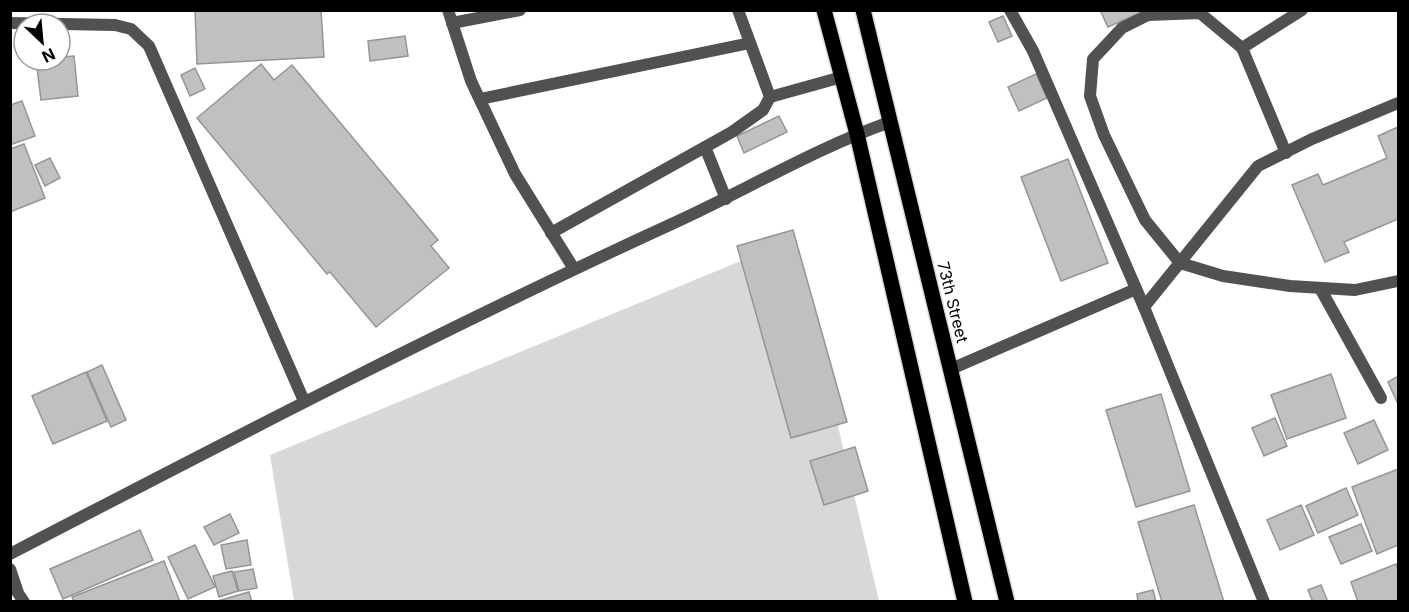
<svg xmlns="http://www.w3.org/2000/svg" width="1409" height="612" viewBox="0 0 1409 612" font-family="Inter,sans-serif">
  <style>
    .green { fill: #d8d8d8 }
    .building { fill: #c0c0c0; stroke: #959595; stroke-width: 1.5 }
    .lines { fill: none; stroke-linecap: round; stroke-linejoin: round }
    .primary-casing { stroke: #dbdbdb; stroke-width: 18 }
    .lane { stroke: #515151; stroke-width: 12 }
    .street { stroke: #515151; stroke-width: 12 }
    .primary { stroke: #000; stroke-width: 15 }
    .labels { text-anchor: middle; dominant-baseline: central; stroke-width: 6; stroke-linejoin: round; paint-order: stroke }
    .street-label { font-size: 16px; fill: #000; stroke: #fff }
  </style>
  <rect width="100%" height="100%" fill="#fff"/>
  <path class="green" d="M794 239 879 601H294L270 455Z"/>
  <g class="building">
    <path d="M195 10H321L324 57 197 64Z"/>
    <path d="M1100 10H1147L1108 27Z"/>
    <path d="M1003 16 1012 36 998 42 989 22Z"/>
    <path d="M405 36 408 56 370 61 368 41Z"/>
    <path d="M74 56 78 96 41 100 36 60H60V57Z"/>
    <path d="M261 64 274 80 292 65 438 240 431 246 449 268 376 327 330 272 327 274 197 118Z"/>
    <path d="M195 68 205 89 190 96 181 75Z"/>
    <path d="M1036 74 1047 98 1019 111 1008 87Z"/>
    <path d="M22 101 35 136 10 145V105Z"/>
    <path d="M779 116 787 132 744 153 737 136Z"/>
    <path d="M1398 127V219L1344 242 1349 252 1325 262 1292 185 1318 174 1323 185 1387 158 1378 136Z"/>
    <path d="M24 144 45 198 10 212V149Z"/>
    <path d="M50 158 60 178 45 186 35 165Z"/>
    <path d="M1068 159 1108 263 1061 281 1021 177Z"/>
    <path d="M793 230 847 422 791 438 737 246Z"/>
    <path d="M102 365 126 420 111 427 87 372Z"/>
    <path d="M86 372 107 421 53 444 32 396Z"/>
    <path d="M1331 374 1346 418 1287 439 1271 395Z"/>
    <path d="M1398 376V404L1388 382Z"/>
    <path d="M1161 394 1190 491 1136 507 1106 410Z"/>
    <path d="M1275 418 1287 446 1264 456 1252 428Z"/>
    <path d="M1374 420 1388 450 1358 464 1344 433Z"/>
    <path d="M855 447 868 491 824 505 810 461Z"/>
    <path d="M1398 469V545L1377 554 1352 487Z"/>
    <path d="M1346 488 1358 515 1318 533 1306 506Z"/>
    <path d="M1194 505 1224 602H1162L1138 522Z"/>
    <path d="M1301 505 1314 535 1280 550 1267 520Z"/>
    <path d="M230 514 239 533 214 545 204 527Z"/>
    <path d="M1361 524 1372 551 1341 564 1329 537Z"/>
    <path d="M140 530 153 560 63 599 50 569Z"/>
    <path d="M247 540 251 565 226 569 221 545Z"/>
    <path d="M195 545 215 587 188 599 168 557Z"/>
    <path d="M164 561 180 602H74L72 597Z"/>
    <path d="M1396 564 1398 570V602H1358L1351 582Z"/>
    <path d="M253 569 257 588 239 591 234 572Z"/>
    <path d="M232 571 238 591 219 597 213 576Z"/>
    <path d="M1321 585 1328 602H1313L1308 590Z"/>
    <path d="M1153 590 1156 602H1138L1137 594Z"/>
    <path d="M249 592 252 602H214Z"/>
  </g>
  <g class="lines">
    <g class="primary-casing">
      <g id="primary">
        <path d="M824 10 857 134 965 602"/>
        <path d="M863 10 1007 602"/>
      </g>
    </g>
    <g class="lane">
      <path d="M448 10 471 81 515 174 574 269"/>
      <path d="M452 23 520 10"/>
      <path d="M770 97 842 77"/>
      <path d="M480 99 750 43"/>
      <path d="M705 147 726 199"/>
      <path d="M551 233 732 132 763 110 770 97 738 10"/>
      <path d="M1320 288 1381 398"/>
      <path d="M10 569 18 593 24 602"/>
    </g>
    <g class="street">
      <path d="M1010 10 1033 51 1144 307 1264 602"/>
      <path d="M1302 10 1242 48 1200 13 1148 15 1122 28 1093 59 1090 96 1104 135 1145 220 1180 263 1223 276 1290 286 1355 290 1398 281"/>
      <path d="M10 23 115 25 131 29 149 46 304 401"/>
      <path d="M1242 48 1286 153"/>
      <path d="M1144 307 1258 166 1312 139 1398 103"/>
      <path d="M951 369 1136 289"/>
      <path d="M10 554C231 439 451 325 676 222 748 189 816 148 890 122"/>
    </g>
    <use href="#primary" class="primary"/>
  </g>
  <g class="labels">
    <g class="street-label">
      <text transform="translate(953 302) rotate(76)">73th Street</text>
    </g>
  </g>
  <rect width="1409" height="612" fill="none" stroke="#000000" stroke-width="24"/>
  <g transform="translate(42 42) rotate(154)"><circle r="28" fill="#ffffff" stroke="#999999" stroke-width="1.5"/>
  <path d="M0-4.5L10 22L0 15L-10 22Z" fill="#000000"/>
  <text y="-9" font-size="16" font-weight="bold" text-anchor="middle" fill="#000000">N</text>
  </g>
</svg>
